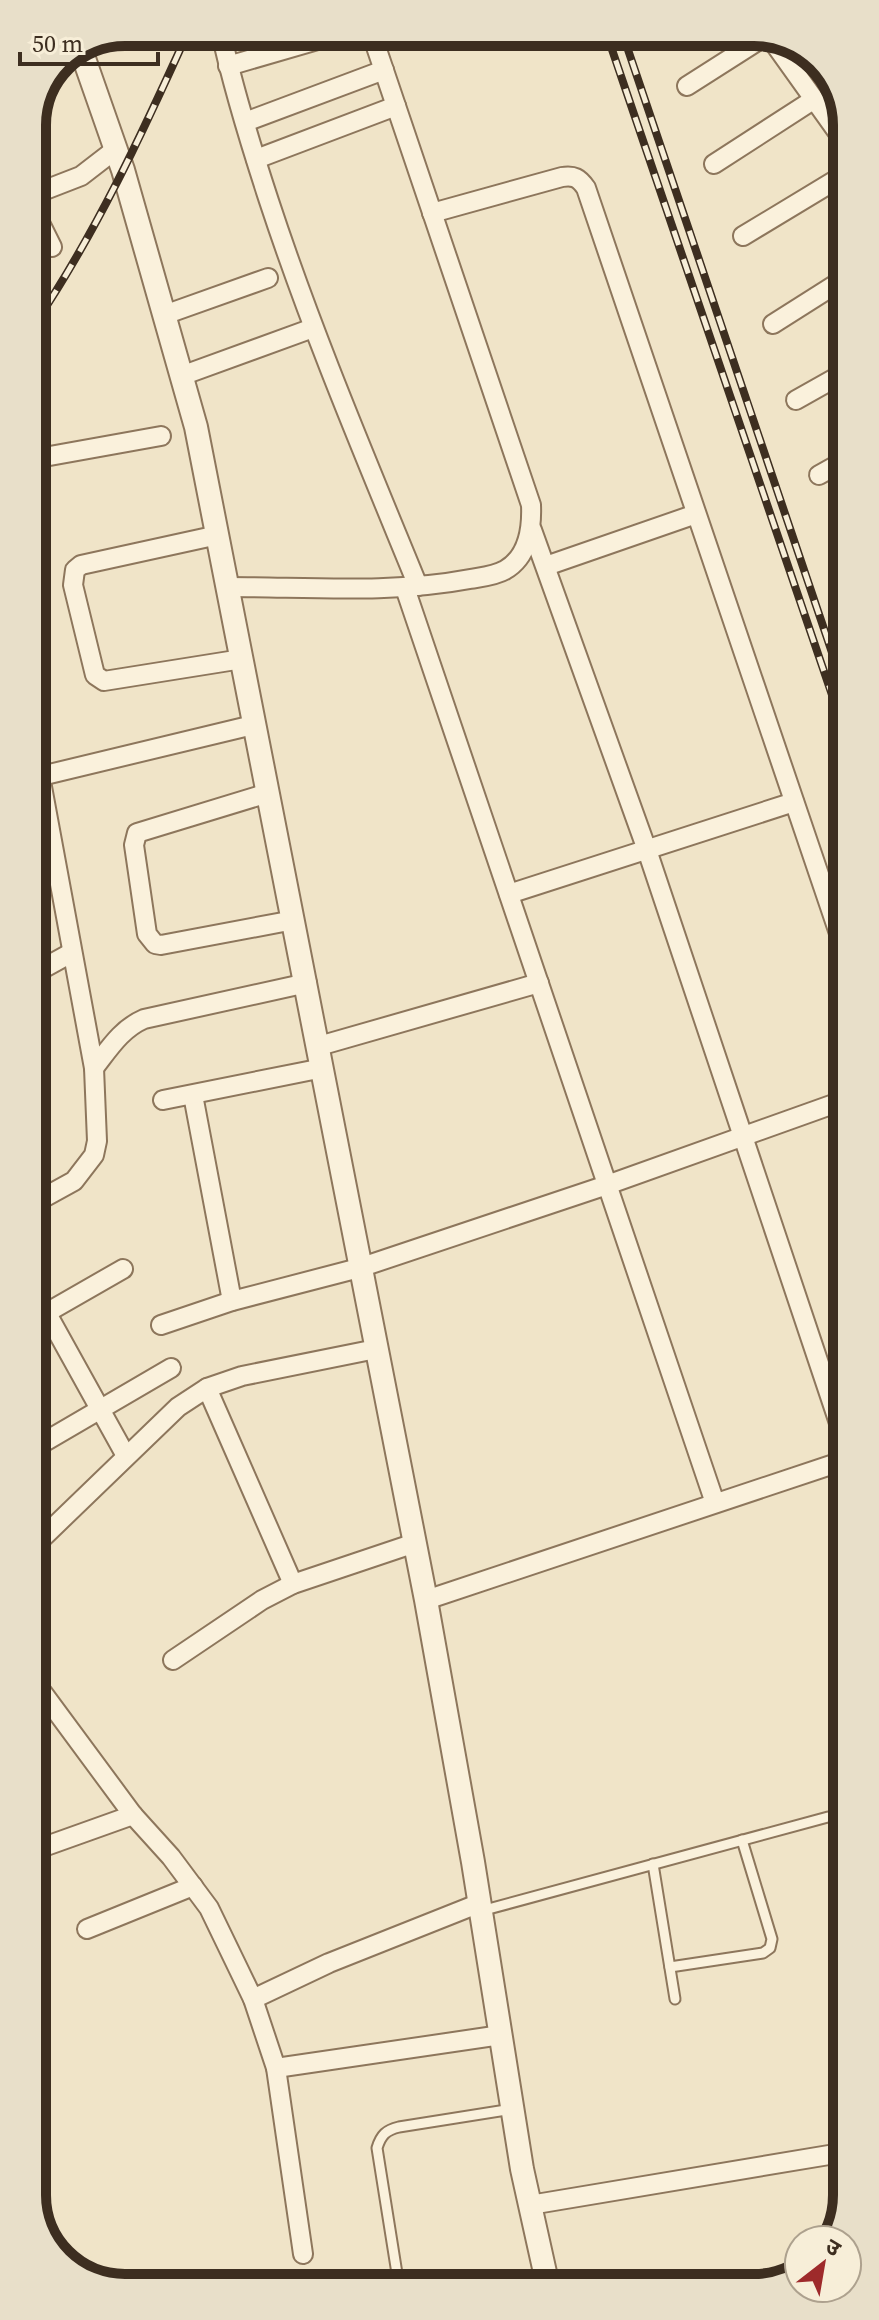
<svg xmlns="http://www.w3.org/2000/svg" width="879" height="2320" viewBox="0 0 879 2320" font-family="'Source Serif 4','Noto Sans Devanagari',serif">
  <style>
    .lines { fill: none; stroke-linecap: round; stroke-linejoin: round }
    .service-casing { stroke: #8d765c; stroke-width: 13 }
    .minor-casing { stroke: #8d765c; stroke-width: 22 }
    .tertiary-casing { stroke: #8d765c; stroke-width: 26 }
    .service { stroke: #faf1dc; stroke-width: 9 }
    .minor { stroke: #faf1dc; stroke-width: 18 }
    .tertiary { stroke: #faf1dc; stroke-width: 22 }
    .rail-casing { stroke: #3d2e20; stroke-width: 8 }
    .rail { stroke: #f7eed8; stroke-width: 5; stroke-dasharray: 15; stroke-linecap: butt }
    .rim { fill: none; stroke: #3d2e20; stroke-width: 10 }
  </style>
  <rect width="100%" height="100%" fill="#f0e4c8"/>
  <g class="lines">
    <g class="service-casing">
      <g id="service">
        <path d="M653 1864 675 1999"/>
        <path d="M481 1911 828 1817"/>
        <path d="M670 1967 763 1953 770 1948 772 1939 742 1840"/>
        <path d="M399 2286 377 2148C381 2135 386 2130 399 2127L512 2109"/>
      </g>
    </g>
    <g class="minor-casing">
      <g id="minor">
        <path d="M221 32C233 89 251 146 269 201 312 332 366 459 418 586"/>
        <path d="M769 36 844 141"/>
        <path d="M228 66 345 32"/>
        <path d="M687 86 767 35"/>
        <path d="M245 122 384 70"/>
        <path d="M256 159 396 106"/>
        <path d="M714 164 813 100"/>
        <path d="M32 195 81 176 116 149"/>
        <path d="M32 207 52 247"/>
        <path d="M432 213 562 177C574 175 579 178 586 188L845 951"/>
        <path d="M743 236 844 175"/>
        <path d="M164 315 268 278"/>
        <path d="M773 324 844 279"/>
        <path d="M181 376 313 328"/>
        <path d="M796 400 844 373"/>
        <path d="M33 459 161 436"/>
        <path d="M819 475 844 461"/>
        <path d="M532 530 647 850 846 1444"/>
        <path d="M218 535 81 565 75 570 73 585 95 675 104 681 242 659"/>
        <path d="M546 566 696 514"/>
        <path d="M228 587C308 587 391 594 470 579 481 577 495 576 505 570 528 557 532 528 531 505L371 32"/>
        <path d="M405 588 715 1503"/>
        <path d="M33 738 94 1068 97 1141 94 1155 74 1181 34 1203"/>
        <path d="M41 776 253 725"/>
        <path d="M268 793 137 833 134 845 147 934 155 944 161 945 294 920"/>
        <path d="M509 894 794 802"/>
        <path d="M33 974 71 953"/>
        <path d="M319 1046 539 983"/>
        <path d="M94 1068C109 1049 121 1029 144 1019L307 983"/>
        <path d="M193 1095 232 1301"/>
        <path d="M163 1100 323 1068"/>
        <path d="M34 1290 126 1456"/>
        <path d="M34 1320 123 1269"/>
        <path d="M161 1325 232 1301 359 1268 607 1185 845 1100"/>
        <path d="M207 1388 293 1584"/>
        <path d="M34 1448 171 1368"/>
        <path d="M34 1546 178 1407 207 1388 242 1376 376 1349"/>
        <path d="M426 1600 846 1460"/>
        <path d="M173 1660 262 1600 293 1584 415 1543"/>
        <path d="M34 1681 133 1815 171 1857 209 1908 253 1999 276 2068 303 2254"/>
        <path d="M35 1850 133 1815"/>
        <path d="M87 1929 193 1886"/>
        <path d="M253 1999 329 1963 480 1903"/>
        <path d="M276 2068 501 2035"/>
        <path d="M530 2205 847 2152"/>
      </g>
    </g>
    <g class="tertiary-casing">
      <path id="tertiary" d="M81 50 123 170 196 427 426 1600 473 1862 522 2169 548 2286"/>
    </g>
    <use href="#service" class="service"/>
    <use href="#minor" class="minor"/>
    <use href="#tertiary" class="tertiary"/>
    <g class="rail-casing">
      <g id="rail">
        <path d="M606 32 845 733"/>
        <path d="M622 32 845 691"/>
        <path d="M32 328C95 235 142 134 188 32"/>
      </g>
    </g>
    <use href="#rail" class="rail"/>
  </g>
  <path d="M0 0H879V2320H0ZM125 46H754A79 79 0 0 1 833 125V2195A79 79 0 0 1 754 2274H125A79 79 0 0 1 46 2195V125A79 79 0 0 1 125 46Z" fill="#e8dfc9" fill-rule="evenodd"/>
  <path class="rim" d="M125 46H754A79 79 0 0 1 833 125V2195A79 79 0 0 1 754 2274H125A79 79 0 0 1 46 2195V125A79 79 0 0 1 125 46Z"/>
  <g transform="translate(823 2264) rotate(31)"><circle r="38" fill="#f7eed8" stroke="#ada18e" stroke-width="2"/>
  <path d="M0-6L14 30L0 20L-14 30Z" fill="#9e2a2b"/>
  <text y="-12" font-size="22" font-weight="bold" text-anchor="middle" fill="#3d2e20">उ</text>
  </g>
  <path d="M20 52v12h138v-12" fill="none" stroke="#3d2e20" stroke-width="4"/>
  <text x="32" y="52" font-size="24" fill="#3d2e20" stroke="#f7eed8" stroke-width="6" paint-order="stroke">50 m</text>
</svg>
